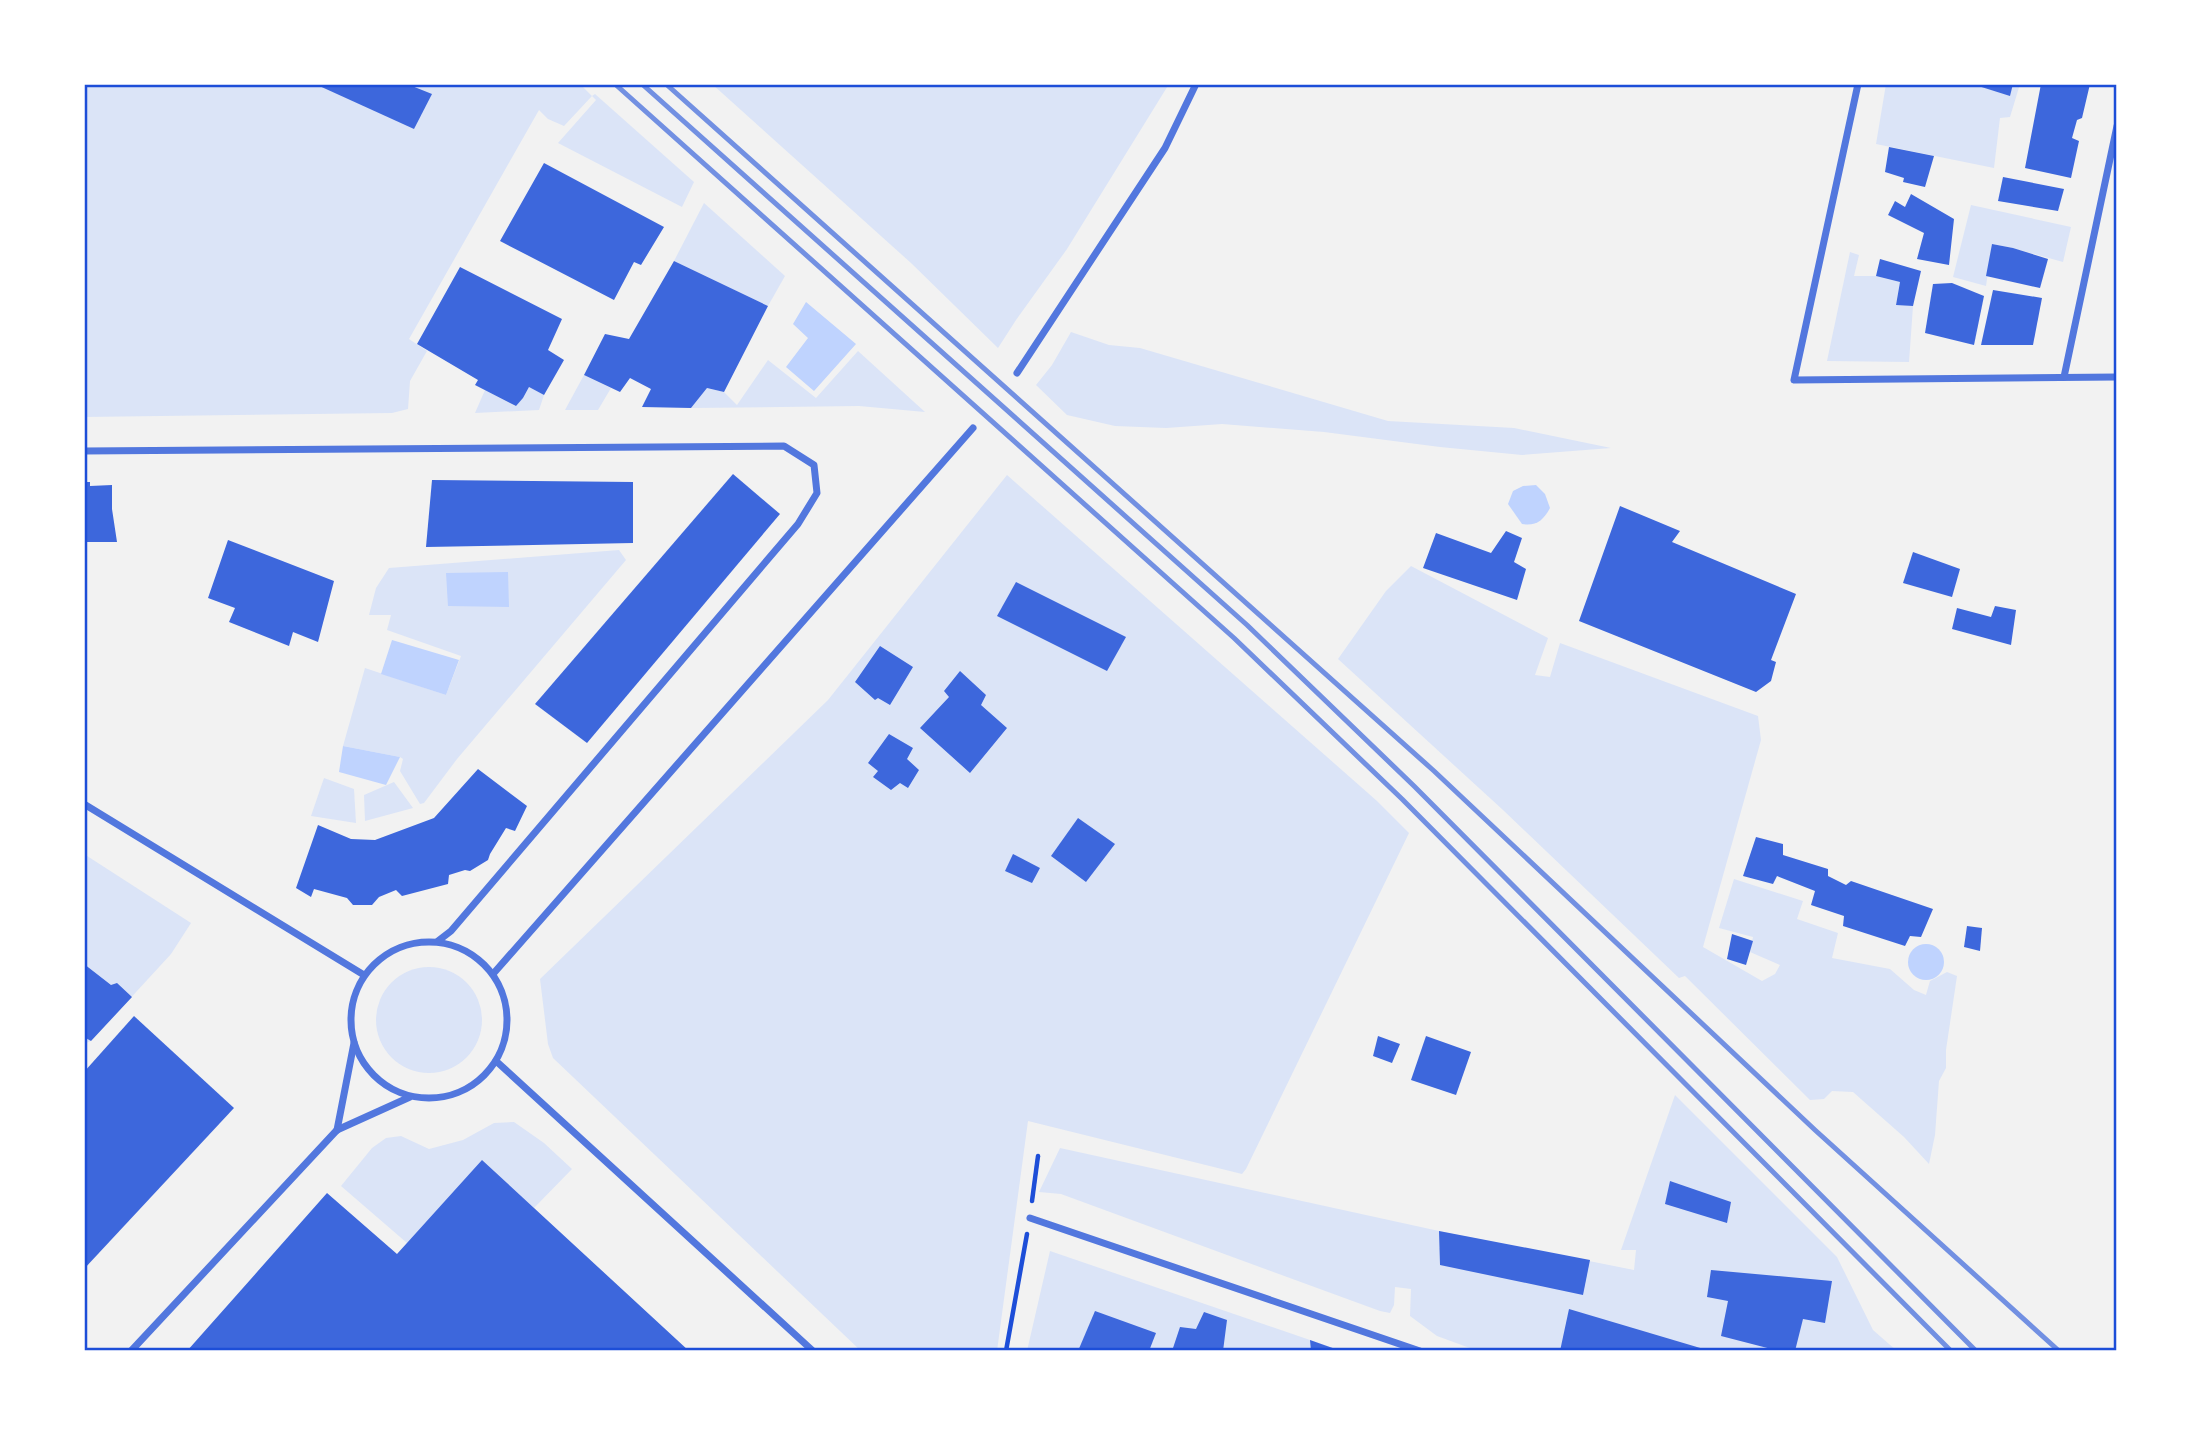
<svg xmlns="http://www.w3.org/2000/svg" width="2201" height="1435" viewBox="0 0 2201 1435" font-family="'Exo 2',sans-serif">
  <style>
    .green { fill: #dbe4f7 }
    .water { fill: #bfd3fe }
    .building { fill: #3d67dc }
    .lines { fill: none; stroke-linecap: round; stroke-linejoin: round }
    .path { stroke: #1d4ed8; stroke-width: 4.5 }
    .minor { stroke: #5277de; stroke-width: 7 }
    .rail { stroke: #7290e2; stroke-width: 5 }
    .neatline { fill: none; stroke: #1d4ed8; stroke-width: 2.5 }
  </style>
  <rect width="100%" height="100%" fill="#f2f2f2"/>
  <g class="green">
    <path d="M84 84H580L592 96 595 94 694 182 682 207 558 143 596 100 592 96 564 126 548 119 539 110 409 339 427 351 410 381 408 409 392 413 84 417Z"/>
    <path d="M712 84H1169L1067 249 1016 320 998 348 911 263Z"/>
    <path d="M1886 84H2020L2010 117 2000 118 1994 168 1876 144Z"/>
    <path d="M704 203 785 276 768 306 674 261Z"/>
    <path d="M1971 205 2071 227 2063 262 2013 248 1992 244 1986 286 1953 277Z"/>
    <path d="M1850 252 1859 255 1854 276H1876L1900 282 1896 304 1913 306 1909 362 1827 361Z"/>
    <path d="M1071 332 1109 345 1140 348 1388 421 1514 428 1611 448 1522 455 1440 447 1324 432 1222 424 1166 428 1115 426 1067 415 1036 385 1052 365Z"/>
    <path d="M858 351 925 412 859 406 691 408 707 388 724 392 737 405 768 360 816 398Z"/>
    <path d="M584 375 611 388 598 410H565Z"/>
    <path d="M529 387 544 395 539 410 475 413 485 390 515 406 523 398Z"/>
    <path d="M1007 475 1377 801 1409 833 1246 1169 1242 1174 1028 1121 997 1351H861L553 1058 548 1044 540 979 828 700Z"/>
    <path d="M619 550 626 560 457 759 424 803 420 804 400 771 403 759 400 757 343 746 365 668 446 695 461 656 387 630 391 615H369L376 588 389 568Z"/>
    <path d="M1411 566 1548 638 1535 675 1550 677 1560 643 1758 716 1761 740 1703 947 1762 981 1775 974 1780 965 1750 952 1753 937 1719 928 1734 879 1803 901 1797 919 1838 933 1832 958 1890 969 1914 990 1926 995 1930 981 1947 972 1957 976 1946 1050V1068L1939 1081 1935 1135 1929 1164 1904 1137 1853 1092 1832 1091 1824 1099 1810 1100 1685 976 1679 978 1503 810 1338 659 1386 591Z"/>
    <path d="M324 778 354 789 356 823 311 816Z"/>
    <path d="M394 782 413 808 365 821 364 795Z"/>
    <path d="M84 854 191 923 171 954 91 1041 84 1044Z"/>
    <circle cx="429" cy="1020" r="53"/>
    <path d="M1675 1095 1837 1257 1873 1330 1897 1351H1478L1437 1336 1410 1316 1411 1289 1395 1287 1394 1305 1390 1313 1380 1311 1061 1194 1039 1192 1060 1148 1439 1231 1634 1270 1636 1250H1621Z"/>
    <path d="M514 1122 544 1143 572 1169 534 1208 482 1161 407 1243 341 1186 372 1148 386 1138 401 1136 429 1149 463 1140 494 1123Z"/>
    <path d="M1050 1251 1342 1351H1027Z"/>
  </g>
  <g class="water">
    <path d="M806 302 856 344 814 391 786 367 808 338 793 324Z"/>
    <path d="M1536 485 1545 494 1550 508C1543 521 1536 526 1522 524L1508 504 1513 491 1523 486Z"/>
    <path d="M508 572 509 607 448 606 446 573Z"/>
    <path d="M392 640 459 660 446 695 381 674Z"/>
    <path d="M343 746 400 757 386 785 339 772Z"/>
    <circle cx="1926" cy="962" r="18"/>
  </g>
  <g class="building">
    <path d="M315 84H407L432 94 414 129Z"/>
    <path d="M1972 84H2013L2010 96Z"/>
    <path d="M2041 84H2090L2082 118 2077 120 2072 138 2079 141 2071 178 2025 168Z"/>
    <path d="M1889 147 1934 156 1925 187 1903 182 1904 178 1885 172Z"/>
    <path d="M544 163 664 227 641 265 634 262 614 300 500 241Z"/>
    <path d="M2003 177 2064 189 2058 211 1998 201Z"/>
    <path d="M1911 194 1954 219 1949 265 1917 259 1924 233 1888 215 1895 201 1905 207Z"/>
    <path d="M1992 244 2013 248 2048 259 2040 288 1986 276Z"/>
    <path d="M1880 259 1921 271 1913 306 1896 305 1900 282 1876 276Z"/>
    <path d="M674 261 768 306 724 392 707 388 691 408 642 407 651 389 630 378 620 392 584 375 605 334 629 339Z"/>
    <path d="M460 267 562 319 548 350 564 360 544 395 529 387 523 398 516 406 475 385 478 380 417 344Z"/>
    <path d="M1952 283 1984 296 1974 345 1925 333 1933 284Z"/>
    <path d="M1993 290 2042 298 2033 345H1981Z"/>
    <path d="M733 474 780 514 587 743 535 704Z"/>
    <path d="M432 480 633 482V543L426 547Z"/>
    <path d="M84 482H90V486L112 485V509L117 542H84Z"/>
    <path d="M1620 506 1680 531 1672 542 1796 594 1771 660 1776 662 1771 681 1756 692 1579 621Z"/>
    <path d="M1506 531 1522 538 1514 562 1526 569 1517 600 1423 568 1436 533 1491 553Z"/>
    <path d="M228 540 334 581 318 642 293 632 289 646 229 622 235 608 208 598Z"/>
    <path d="M1913 552 1960 569 1952 597 1903 583Z"/>
    <path d="M1016 582 1126 637 1107 671 997 616Z"/>
    <path d="M1995 606 2016 610 2011 645 1952 629 1957 608 1991 617Z"/>
    <path d="M880 646 913 667 890 705 878 698 875 700 855 682Z"/>
    <path d="M960 671 986 695 981 705 1007 728 970 773 920 728 949 697 944 691Z"/>
    <path d="M889 734 913 748 907 759 919 770 908 788 900 783 891 790 873 777 878 771 868 763Z"/>
    <path d="M478 769 527 806 515 831 506 828 490 854 488 860 470 871 465 870 449 875 448 884 402 896 396 890 379 897 372 905H353L347 898 314 889 311 897 296 888 318 825 351 839 375 840 434 818Z"/>
    <path d="M1078 818 1115 844 1086 882 1051 856Z"/>
    <path d="M1756 837 1783 844V855L1828 869V876L1846 885 1851 881 1933 909 1921 937 1910 936 1905 946 1843 926 1844 916 1811 905 1815 891 1777 876 1773 884 1743 876Z"/>
    <path d="M1013 854 1040 868 1032 883 1005 871Z"/>
    <path d="M1967 926 1982 928 1980 951 1964 947Z"/>
    <path d="M1732 934 1753 941 1746 965 1727 959Z"/>
    <path d="M84 964 111 985 117 983 132 997 91 1041 84 1037Z"/>
    <path d="M134 1016 234 1108 84 1269V1072Z"/>
    <path d="M1378 1036 1400 1044 1392 1063 1373 1056Z"/>
    <path d="M1426 1036 1471 1052 1456 1095 1411 1080Z"/>
    <path d="M482 1160 689 1351H187L327 1193 397 1254Z"/>
    <path d="M1670 1181 1731 1202 1727 1223 1665 1204Z"/>
    <path d="M1439 1231 1590 1260 1583 1295 1440 1265Z"/>
    <path d="M1711 1270 1832 1281 1825 1323 1803 1319 1795 1351H1779L1721 1336 1728 1301 1707 1297Z"/>
    <path d="M1569 1309 1707 1350V1351H1560Z"/>
    <path d="M1095 1311 1156 1333 1149 1351H1078Z"/>
    <path d="M1204 1312 1227 1320 1223 1351H1172L1180 1327 1196 1329Z"/>
    <path d="M1310 1340 1341 1351H1311Z"/>
  </g>
  <g class="lines">
    <g class="path">
      <path d="M1032 1201 1038 1156"/>
      <path d="M1006 1351 1027 1234"/>
    </g>
    <g class="minor">
      <path d="M1858 84 1794 380 2117 377"/>
      <path d="M1017 373 1165 148 1196 84"/>
      <path d="M2064 377 2117 126"/>
      <path d="M84 451 784 446 814 465 817 493 798 524 451 931 438 941"/>
      <path d="M84 804 364 975"/>
      <circle cx="429" cy="1020" r="78"/>
      <path d="M493 974 973 428"/>
      <path d="M496 1061 813 1351"/>
      <path d="M337 1130 354 1043"/>
      <path d="M1030 1218 1420 1351"/>
      <path d="M131 1351 337 1130 410 1097"/>
    </g>
    <g class="rail">
      <path d="M615 84 1234 638 1402 799 1951 1351"/>
      <path d="M642 84 1247 625 1414 786 1976 1351"/>
      <path d="M666 84 1434 771 1815 1130 2059 1351"/>
    </g>
  </g>
  <rect width="2201" height="1435" fill="none" stroke="#ffffff" stroke-width="172"/>
  <rect x="86" y="86" width="2029" height="1263" class="neatline"/>
</svg>
